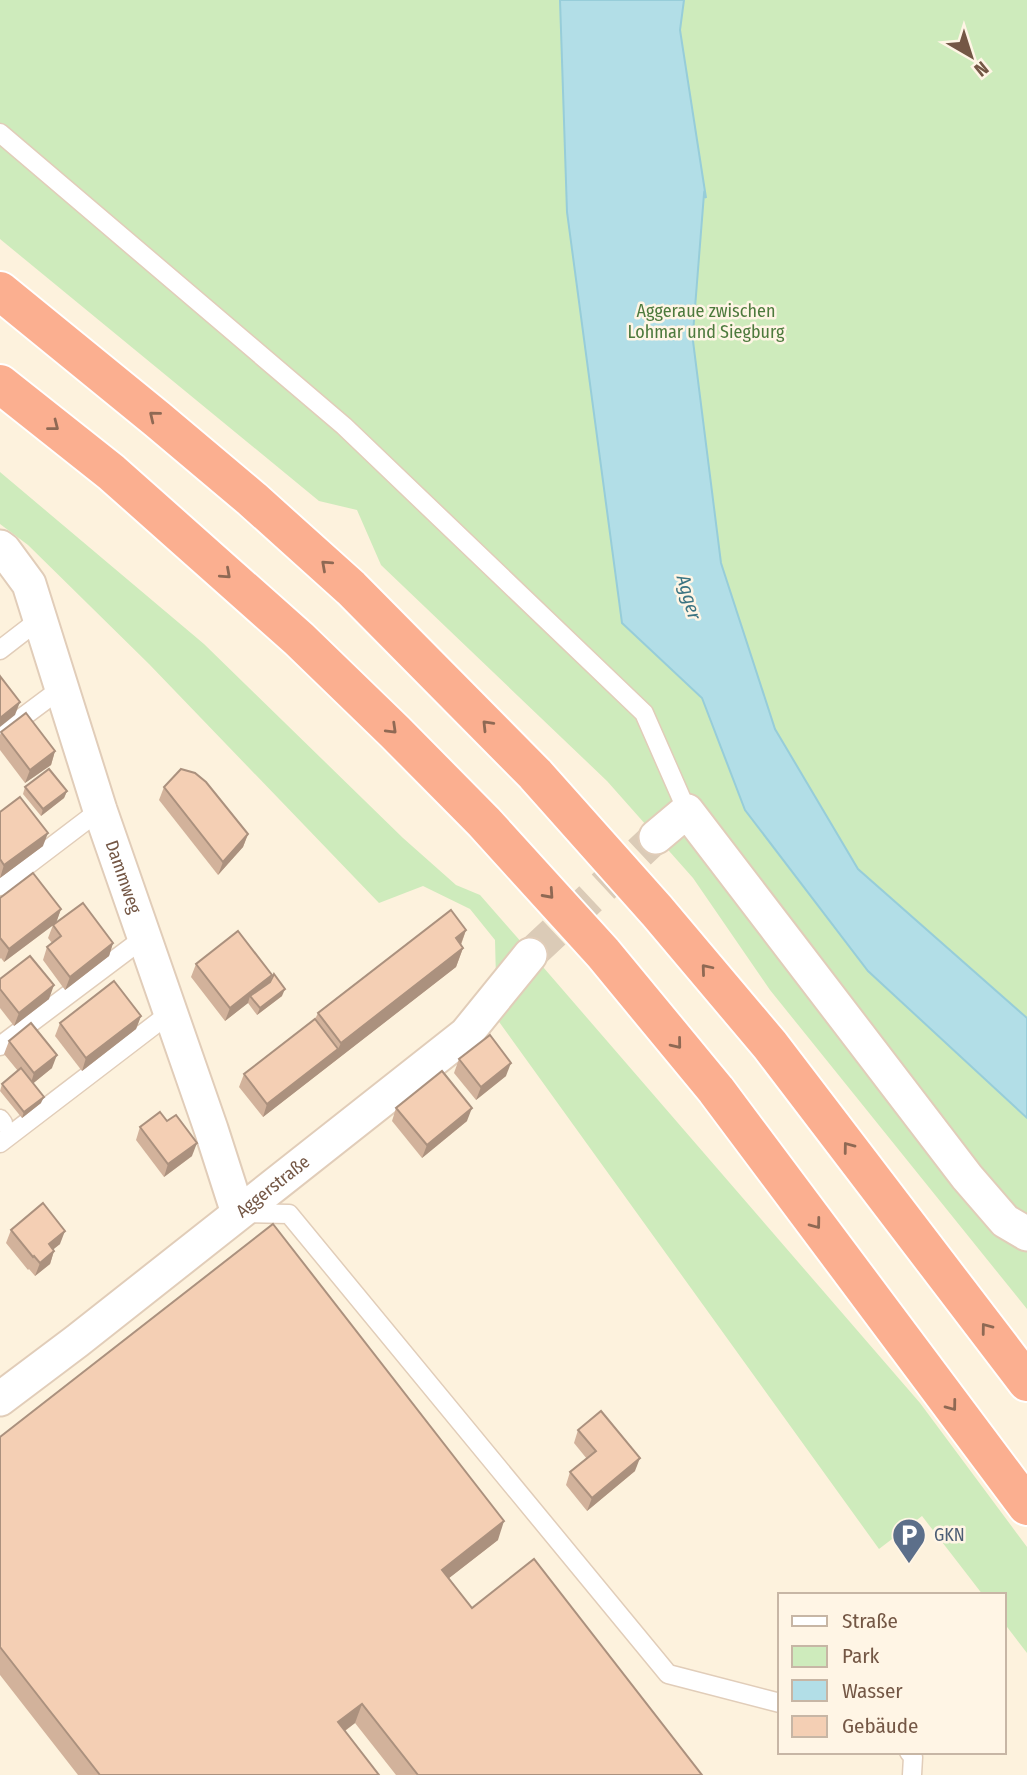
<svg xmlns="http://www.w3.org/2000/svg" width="1027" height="1775" viewBox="0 0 1027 1775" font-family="'Fira Sans Condensed',sans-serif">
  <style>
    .green { fill: #ceebbc }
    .water { fill: #b2dee7; stroke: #97cdd9; stroke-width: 2 }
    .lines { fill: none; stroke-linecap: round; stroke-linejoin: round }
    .minor-tunnel { stroke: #dbcbb7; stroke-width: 33; stroke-dasharray: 33 17; stroke-linecap: butt }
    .service-casing { stroke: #e1cdb9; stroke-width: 21 }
    .minor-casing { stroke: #e1cdb9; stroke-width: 37 }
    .motorway-casing { stroke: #fff; stroke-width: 42 }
    .service { stroke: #fff; stroke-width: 18 }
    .minor { stroke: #fff; stroke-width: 33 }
    .motorway { stroke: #fbaf90; stroke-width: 38 }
    .wall { fill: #d2b29b }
    .shaded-wall { fill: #ab917e }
    .building { fill: #f4cfb4; stroke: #ab917e; stroke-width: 2 }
    .oneway { stroke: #8f6954 }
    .labels { text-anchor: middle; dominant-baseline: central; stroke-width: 5; stroke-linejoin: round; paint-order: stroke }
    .park-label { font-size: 18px; fill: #4d7a3d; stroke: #fff5e5 }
    .street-label { font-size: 18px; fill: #745745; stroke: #fff5e5 }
    .service-label { font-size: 18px; fill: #4e5e75; stroke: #fff5e5; text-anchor: start }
    .water-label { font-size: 19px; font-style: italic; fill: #3b7482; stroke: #fff5e5 }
  </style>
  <rect width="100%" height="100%" fill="#fdf2dd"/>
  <g class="green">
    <path d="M0 0H1027V1309L770 990 693 878 607 781 381 565 357 510 319 501 0 239Z"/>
    <path d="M0 472 204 644 403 838 456 885 480 895 537 960 920 1403 1027 1547V1653L1004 1623V1595H983L922 1516 879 1549 497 1019 495 940 470 909 423 886 379 903 149 664 28 545 0 524Z"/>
  </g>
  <path class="water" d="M560 0H684L680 30 706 198 704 194 693 333H692L721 563 775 729 858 869 1027 1018V1118L868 971 745 810 702 698 622 623 567 212Z"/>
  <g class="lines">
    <path class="minor-tunnel" d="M530 955 656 837"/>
    <g class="service-casing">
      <g id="service">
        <path d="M0 133 344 426 644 713 687 811"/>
        <path d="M0 650 40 619"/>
        <path d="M0 734 63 687"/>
        <path d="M0 886 100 810"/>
        <path d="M0 1046 145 937"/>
        <path d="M0 1119 3 1123"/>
        <path d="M0 1143 170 1013"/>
        <path d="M241 1213 289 1214 668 1674 780 1703"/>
        <path d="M909 1752 913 1757 912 1775"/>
      </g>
    </g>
    <g class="minor-casing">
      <g id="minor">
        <path id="s1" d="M0 547 4 550 29 584 100 810 211 1129 238 1213"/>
        <path d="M656 837 687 811 967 1177 1005 1221 1027 1234"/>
        <path id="s2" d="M0 1399 77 1341 466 1034 530 955"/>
      </g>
    </g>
    <g class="motorway-casing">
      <g id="motorway">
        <path d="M0 291 157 419 252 499 351 588 535 774 657 911 770 1045 1027 1382"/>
        <path d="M0 384 111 472 299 639 395 732 484 822 603 953 716 1090 1027 1506"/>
      </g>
    </g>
    <use href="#service" class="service"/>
    <use href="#minor" class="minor"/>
    <use href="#motorway" class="motorway"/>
  </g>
  <g class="wall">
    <path d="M1 732 55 751 51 765 25 783 0 750V735Z"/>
    <path d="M25 787 67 791 64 798 41 816 23 794Z"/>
    <path d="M164 787 248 834 243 847 218 875 159 800Z"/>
    <path d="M0 812 43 846 0 878Z"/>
    <path d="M0 898 61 909 56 923 4 962 1 958 0 959Z"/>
    <path d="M53 925 113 943 109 956 65 990 43 960 47 947 52 943 48 938Z"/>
    <path d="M466 930 461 945 463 948 456 967 263 1117 239 1087 244 1074 315 1019 318 1013Z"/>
    <path d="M196 964 282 996 257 1015 248 1003 225 1021 191 977Z"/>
    <path d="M0 979 49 999 14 1026 0 1008Z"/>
    <path d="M141 1016 136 1029 82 1071 55 1036 60 1023Z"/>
    <path d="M9 1041 52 1068 33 1083 41 1103 22 1118 0 1091 2 1084 18 1071 4 1054Z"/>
    <path d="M459 1059 506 1076 476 1100 454 1073Z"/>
    <path d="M396 1108 467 1121 422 1158 392 1121Z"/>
    <path d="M140 1127 192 1156 164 1177 136 1140Z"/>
    <path d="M11 1230 60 1244 53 1249 54 1251 50 1264 35 1276 29 1269 28 1270 6 1243Z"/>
    <path d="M578 1430 635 1471 587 1511 566 1485 570 1472 587 1459 574 1443Z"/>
    <path d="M0 1437 498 1540 449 1578 472 1608 702 1775H396L355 1723 345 1731 379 1775H78L0 1675Z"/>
  </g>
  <g class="shaded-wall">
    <path d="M20 702 15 715 0 727V718Z"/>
    <path d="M55 751 51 765 25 783 30 770Z"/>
    <path d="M67 791 64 798 41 816 43 809Z"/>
    <path d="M48 833 43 846 0 878 4 865Z"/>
    <path d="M248 834 243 847 218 875 223 862Z"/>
    <path d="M61 909 56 923 4 962 9 949Z"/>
    <path d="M466 930 459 949 456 938Z"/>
    <path d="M113 943 109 956 65 990 70 977Z"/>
    <path d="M463 948 456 967 263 1117 267 1104 338 1049 341 1043Z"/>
    <path d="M272 975 268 988 250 996 248 1003 225 1021 230 1008Z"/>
    <path d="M54 985 49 999 14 1026 19 1013Z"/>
    <path d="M285 989 282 996 257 1015 260 1008Z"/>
    <path d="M141 1016 136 1029 82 1071 86 1058Z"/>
    <path d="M57 1055 52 1068 30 1086 34 1073Z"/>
    <path d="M511 1063 506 1076 476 1100 481 1087Z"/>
    <path d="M44 1097 41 1103 22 1118 24 1112Z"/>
    <path d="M472 1108 467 1121 422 1158 427 1145Z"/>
    <path d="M197 1143 192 1156 164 1177 168 1164Z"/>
    <path d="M65 1231 60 1244 44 1257 49 1244Z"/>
    <path d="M54 1251 50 1264 35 1276 40 1263Z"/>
    <path d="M640 1458 635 1471 587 1511 592 1498Z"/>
    <path d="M504 1521 498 1540 435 1589 442 1570Z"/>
    <path d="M362 1704 355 1723 331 1741 338 1722Z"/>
  </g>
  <g class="building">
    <path d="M0 676 20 702 0 718Z"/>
    <path d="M26 713 55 751 30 770 1 732Z"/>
    <path d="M49 769 67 791 43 809 25 787Z"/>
    <path d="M181 769 195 773 206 782 248 834 223 862 164 787Z"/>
    <path d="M20 797 48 833 4 865 0 859V812Z"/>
    <path d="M33 873 61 909 9 949 0 938V898Z"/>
    <path d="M83 903 113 943 70 977 47 947 61 936 53 925Z"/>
    <path d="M451 910 466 930 456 938 463 948 341 1043 318 1013Z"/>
    <path d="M238 931 272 975 230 1008 196 964Z"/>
    <path d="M30 956 54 985 19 1013 0 989V979Z"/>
    <path d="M274 974 285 989 260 1008 250 996 270 982Z"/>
    <path d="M114 981 141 1016 86 1058 60 1023Z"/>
    <path d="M315 1019 338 1049 267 1104 244 1074Z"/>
    <path d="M31 1023 57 1055 34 1073 9 1041Z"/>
    <path d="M490 1035 511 1063 481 1087 459 1059Z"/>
    <path d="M21 1068 44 1097 24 1112 2 1084Z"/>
    <path d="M442 1071 472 1108 427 1145 396 1108Z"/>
    <path d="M160 1112 167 1121 176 1115 197 1143 168 1164 140 1127Z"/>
    <path d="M43 1203 65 1231 49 1244 54 1251 40 1263 34 1256 33 1257 11 1230Z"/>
    <path d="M273 1224 504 1521 442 1570 472 1608 534 1559 702 1775H418L362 1704 338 1722 379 1775H100L0 1647V1437Z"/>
    <path d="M601 1411 640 1458 592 1498 570 1472 596 1451 578 1430Z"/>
  </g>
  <defs><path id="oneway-chevron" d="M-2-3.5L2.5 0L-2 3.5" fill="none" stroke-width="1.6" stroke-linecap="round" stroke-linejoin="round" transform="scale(1.75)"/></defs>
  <g class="oneway">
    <use href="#oneway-chevron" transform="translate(154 416) rotate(-141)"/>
    <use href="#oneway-chevron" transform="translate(54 426) rotate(38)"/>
    <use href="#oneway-chevron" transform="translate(326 565) rotate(-138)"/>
    <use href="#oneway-chevron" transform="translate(226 574) rotate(42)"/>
    <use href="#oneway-chevron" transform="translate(487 725) rotate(-134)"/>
    <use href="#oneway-chevron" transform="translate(392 729) rotate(44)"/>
    <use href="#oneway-chevron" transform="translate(549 894) rotate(48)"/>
    <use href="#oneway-chevron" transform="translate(706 969) rotate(-130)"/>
    <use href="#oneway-chevron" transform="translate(677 1044) rotate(51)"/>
    <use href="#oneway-chevron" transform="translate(848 1147) rotate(-127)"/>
    <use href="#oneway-chevron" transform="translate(816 1224) rotate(53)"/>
    <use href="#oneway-chevron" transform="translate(986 1328) rotate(-127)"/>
    <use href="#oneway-chevron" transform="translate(952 1406) rotate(53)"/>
  </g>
  <defs>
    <g id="parking-pin" transform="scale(1.75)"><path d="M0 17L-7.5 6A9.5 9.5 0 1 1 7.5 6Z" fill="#5c6f8a" stroke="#fff5e5"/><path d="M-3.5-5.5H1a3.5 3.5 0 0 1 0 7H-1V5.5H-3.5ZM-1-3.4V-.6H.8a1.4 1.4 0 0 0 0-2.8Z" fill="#fff"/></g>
  </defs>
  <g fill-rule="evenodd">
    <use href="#parking-pin" x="909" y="1535"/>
  </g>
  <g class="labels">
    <g class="park-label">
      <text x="706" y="311">Aggeraue zwischen<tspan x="706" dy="21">Lohmar und Siegburg</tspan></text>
    </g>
    <g class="street-label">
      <text stroke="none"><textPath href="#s1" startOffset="355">Dammweg</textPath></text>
      <text stroke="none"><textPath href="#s2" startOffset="346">Aggerstraße</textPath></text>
    </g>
    <g class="service-label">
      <text x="934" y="1535">GKN</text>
    </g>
    <g class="water-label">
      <text transform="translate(689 597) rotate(74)">Agger</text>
    </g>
  </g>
  <rect x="778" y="1593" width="228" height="161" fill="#fff5e5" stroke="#c7b6a5" stroke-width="2"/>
  <rect x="792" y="1616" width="35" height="10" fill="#ffffff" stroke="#c7b6a5" stroke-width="2"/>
  <text x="842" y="1628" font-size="21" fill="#745745">Straße</text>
  <rect x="792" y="1646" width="35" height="21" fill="#ceebbc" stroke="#c7b6a5" stroke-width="2"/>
  <text x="842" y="1663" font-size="21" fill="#745745">Park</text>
  <rect x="792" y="1680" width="35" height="21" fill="#b2dee7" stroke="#c7b6a5" stroke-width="2"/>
  <text x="842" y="1698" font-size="21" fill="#745745">Wasser</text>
  <rect x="792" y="1716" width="35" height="21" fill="#f4cfb4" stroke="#c7b6a5" stroke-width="2"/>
  <text x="842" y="1733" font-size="21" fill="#745745">Gebäude</text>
  <g transform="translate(971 56) rotate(141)" stroke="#fff5e5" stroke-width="5" paint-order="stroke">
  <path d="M0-5L12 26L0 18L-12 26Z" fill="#745745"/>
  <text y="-10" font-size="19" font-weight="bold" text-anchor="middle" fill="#745745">N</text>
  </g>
</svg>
